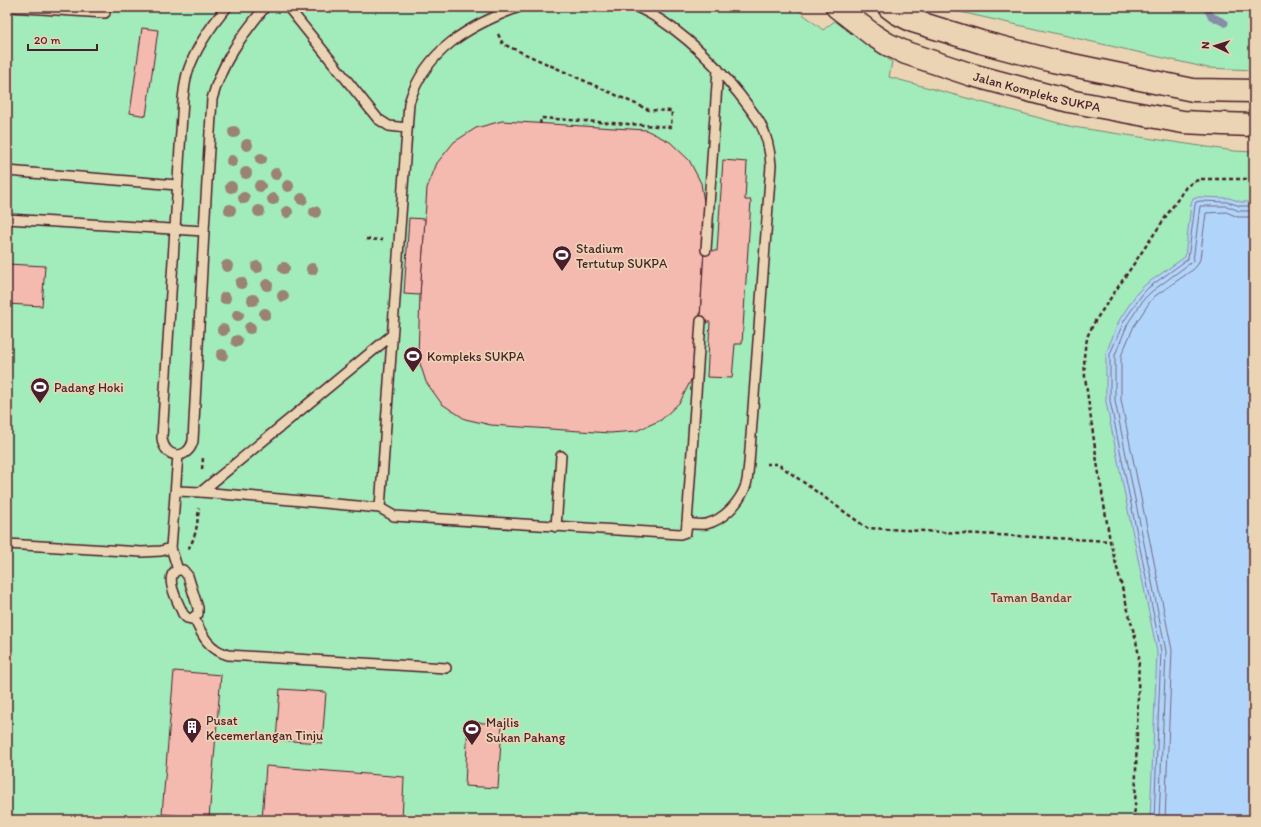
<svg xmlns="http://www.w3.org/2000/svg" width="1261" height="827" viewBox="0 0 1261 827" font-family="Itim,sans-serif">
  <style>
    .green { fill: #a2ebba; stroke: #768572 }
    .water { fill: #b1d5fa; stroke: #888ca7 }
    .lines { fill: none; stroke-linecap: round; stroke-linejoin: round }
    .shore { stroke: #73687e; stroke-width: 1 }
    .stream { stroke: #888ca7; stroke-width: 7 }
    .building { fill: #f5baaf; stroke: #4a1f2b }
    .service-casing { stroke: #4a1f2b; stroke-width: 12 }
    .tertiary-casing { stroke: #4a1f2b; stroke-width: 25 }
    .path { stroke: #4a1f2b; stroke-width: 2.5; stroke-dasharray: 4 3; stroke-linecap: butt }
    .service { stroke: #ebd4b4; stroke-width: 9 }
    .tertiary { stroke: #ebd4b4; stroke-width: 22 }
    .tree { fill: #9a8274 }
    .labels { text-anchor: middle; dominant-baseline: central; stroke-width: 3.5; stroke-linejoin: round; paint-order: stroke }
    .street-label { font-size: 13px; fill: #4a1f2b; stroke: #ebd4b4 }
    .poi-label { font-size: 13px; fill: #4a1f2b; stroke: #ebd4b4; text-anchor: start }
    .park-label { font-size: 13px; fill: #573e40; stroke: #ebd4b4 }
  </style>
  <rect width="100%" height="100%" fill="#ebd4b4"/>
  <filter id="ink" filterUnits="userSpaceOnUse"><feTurbulence type="fractalNoise" baseFrequency=".025" numOctaves="2"/><feDisplacementMap in="SourceGraphic" scale="8" xChannelSelector="R" yChannelSelector="G"/><feConvolveMatrix kernelMatrix="1 2 1 2 8 2 1 2 1" color-interpolation-filters="sRGB"/></filter>
  <g filter="url(#ink)">
    <g class="green">
      <path d="M7 7H794L823 30 836 20 892 62 889 77 1073 127 1234 151 1254 152V820H7Z"/>
      <path d="M938 7H1254V70L1208 68Z"/>
    </g>
    <path class="water" d="M1199 197 1229 198 1241 202H1254V820H1150L1157 652 1106 402V353L1120 319 1137 293 1145 285 1185 257 1191 204 1193 199Z"/>
    <g class="lines">
      <g class="shore">
        <path d="M1154 820 1161 651 1110 401V354L1124 321 1141 296 1148 288 1188 259 1195 205 1196 202 1200 201 1228 202 1240 206H1254"/>
        <path d="M1159 820 1166 651 1115 401V355L1128 323 1144 299 1151 292 1193 261 1200 206H1227L1239 211H1254"/>
        <path d="M1165 820 1172 650 1121 400V356L1134 326 1149 303 1155 296 1194 269 1198 264 1200 259 1206 213 1226 212 1238 217H1254"/>
      </g>
      <path class="stream" d="M1206 7 1211 16 1225 23"/>
    </g>
    <g class="building">
      <path d="M142 28 158 30 146 116 130 113Z"/>
      <path d="M502 121 646 130 670 142 689 160 701 183 705 209V234L698 347 692 378 680 402 661 420 636 431 610 433 491 425 465 419 442 404 426 382 418 357 420 295 427 188 437 163 454 142 476 128Z"/>
      <path d="M723 160 747 162 745 200H751L742 344H735L732 378 707 377 710 322 700 321 704 250 717 251Z"/>
      <path d="M409 218 425 219 420 295 404 294Z"/>
      <path d="M7 264 45 266 42 306 7 304Z"/>
      <path d="M174 671 221 675 209 818 162 814Z"/>
      <path d="M280 689 326 692 322 743 276 740Z"/>
      <path d="M468 722 502 724 498 788 465 786Z"/>
      <path d="M266 766 404 777 402 820H262Z"/>
    </g>
    <g class="lines">
      <g class="service-casing">
        <g id="service">
          <path d="M9 7 105 13"/>
          <path d="M227 7C210 27 195 49 187 74 185 82 184 91 183 99L162 438C164 459 188 461 193 441L204 231 212 99C223 60 240 38 265 7"/>
          <path d="M288 7 378 119 389 126 407 128"/>
          <path d="M7 171 177 185"/>
          <path d="M7 219 204 231"/>
          <path d="M706 250 718 69"/>
          <path d="M178 455 171 548 178 570"/>
          <path d="M176 491 201 492 380 508 394 516 680 534 686 532 687 523C693 524 700 525 706 524 724 520 740 502 746 485 748 478 748 471 749 463L771 165C770 150 767 136 760 123 754 113 746 103 739 94 711 59 678 26 637 7"/>
          <path d="M201 492 392 335"/>
          <path d="M380 508 409 103C425 50 470 25 519 7"/>
          <path d="M687 523 701 321"/>
          <path d="M556 527 561 456"/>
          <path d="M7 544 142 552 161 551 171 548"/>
          <path d="M178 570H183L188 576 198 608V614L191 619 187 618 183 614C179 604 162 575 178 570Z"/>
          <path d="M194 618C202 635 208 649 228 655L446 668"/>
        </g>
      </g>
      <g class="tertiary-casing">
        <g id="tertiary">
          <path id="s1" d="M837 7 873 35 887 44 906 53 972 75 1069 101 1183 122 1223 124 1254 125"/>
          <path d="M889 7 897 13 913 21 981 42 1053 61 1193 90 1254 91"/>
        </g>
      </g>
      <g class="path">
        <path d="M498 34 503 44 649 110 672 111 671 127 541 118 540 124"/>
        <path d="M366 239 383 240"/>
        <path d="M766 464H778L867 528 1110 541"/>
        <path d="M202 469 203 458"/>
        <path d="M188 549C197 536 197 523 199 508"/>
        <path d="M1133 820 1135 809 1139 656 1136 641 1110 541 1097 462 1085 377 1084 357 1085 348 1088 335 1095 321 1186 187 1193 182 1201 179H1254"/>
      </g>
      <use href="#service" class="service"/>
      <use href="#tertiary" class="tertiary"/>
    </g>
    <g class="tree">
      <circle cx="234" cy="132" r="6"/>
      <circle cx="247" cy="145" r="6"/>
      <circle cx="261" cy="159" r="6"/>
      <circle cx="232" cy="161" r="6"/>
      <circle cx="246" cy="173" r="6"/>
      <circle cx="276" cy="174" r="6"/>
      <circle cx="260" cy="186" r="6"/>
      <circle cx="288" cy="186" r="6"/>
      <circle cx="231" cy="187" r="6"/>
      <circle cx="244" cy="198" r="6"/>
      <circle cx="273" cy="199" r="6"/>
      <circle cx="302" cy="199" r="6"/>
      <circle cx="230" cy="210" r="6"/>
      <circle cx="259" cy="211" r="6"/>
      <circle cx="287" cy="212" r="6"/>
      <circle cx="315" cy="212" r="6"/>
      <circle cx="227" cy="266" r="6"/>
      <circle cx="257" cy="267" r="6"/>
      <circle cx="284" cy="268" r="6"/>
      <circle cx="312" cy="269" r="6"/>
      <circle cx="241" cy="283" r="6"/>
      <circle cx="267" cy="285" r="6"/>
      <circle cx="283" cy="296" r="6"/>
      <circle cx="225" cy="298" r="6"/>
      <circle cx="253" cy="300" r="6"/>
      <circle cx="265" cy="314" r="6"/>
      <circle cx="238" cy="315" r="6"/>
      <circle cx="250" cy="328" r="6"/>
      <circle cx="223" cy="330" r="6"/>
      <circle cx="237" cy="341" r="6"/>
      <circle cx="222" cy="355" r="6"/>
    </g>
  </g>
  <defs>
    <g id="stadium-pin" transform="scale(1)"><path d="M0 17L-7.5 6A9.5 9.5 0 1 1 7.5 6Z" fill="#4a1f2b" stroke="#ebd4b4"/><path d="M0-5a6.5 5 0 1 0 0 10a6.5 5 0 1 0 0-10ZM-3.5-1.8h7v3.6h-7Z" fill="#fff"/></g>
    <g id="building-pin" transform="scale(1)"><path d="M0 17L-7.5 6A9.5 9.5 0 1 1 7.5 6Z" fill="#4a1f2b" stroke="#ebd4b4"/><path d="M-4-6H4V6H1V3H-1V6H-4ZM-2.5-4.3h1.7v1.8h-1.7ZM.8-4.3h1.7v1.8H.8ZM-2.5-1h1.7V.8h-1.7ZM.8-1h1.7V.8H.8Z" fill="#fff"/></g>
  </defs>
  <g fill-rule="evenodd">
    <use href="#stadium-pin" x="562" y="255"/>
    <use href="#stadium-pin" x="413" y="356"/>
    <use href="#stadium-pin" x="40" y="387"/>
    <use href="#building-pin" x="192" y="727"/>
    <use href="#stadium-pin" x="472" y="729"/>
  </g>
  <g class="labels">
    <g class="street-label">
      <text stroke="none"><textPath href="#s1" startOffset="220">Jalan Kompleks SUKPA</textPath></text>
    </g>
    <g class="poi-label">
      <text x="576" y="248">Stadium<tspan x="576" dy="15">Tertutup SUKPA</tspan></text>
      <text x="427" y="356">Kompleks SUKPA</text>
      <text x="54" y="387">Padang Hoki</text>
      <text x="206" y="720">Pusat<tspan x="206" dy="15">Kecemerlangan Tinju</tspan></text>
      <text x="486" y="722">Majlis<tspan x="486" dy="15">Sukan Pahang</tspan></text>
    </g>
    <g class="park-label">
      <text x="1031" y="597">Taman Bandar</text>
    </g>
  </g>
  <rect width="1261" height="827" fill="none" stroke="#ebd4b4" stroke-width="24"/>
  <rect x="12" y="12" width="1237" height="803" fill="none" stroke="#4a1f2b" stroke-width="1.5" filter="url(#ink)"/>
  <g transform="translate(1215 46) rotate(274)" stroke="#ebd4b4" stroke-width="3" paint-order="stroke">
  <path d="M0-3L7 15L0 10L-7 15Z" fill="#4a1f2b"/>
  <text y="-6" font-size="11" font-weight="bold" text-anchor="middle" fill="#4a1f2b">N</text>
  </g>
  <path d="M28 44v6h69v-6" fill="none" stroke="#4a1f2b" stroke-width="2"/>
  <text x="34" y="44" font-size="12" fill="#4a1f2b" stroke="#ebd4b4" stroke-width="3" paint-order="stroke">20 m</text>
</svg>
